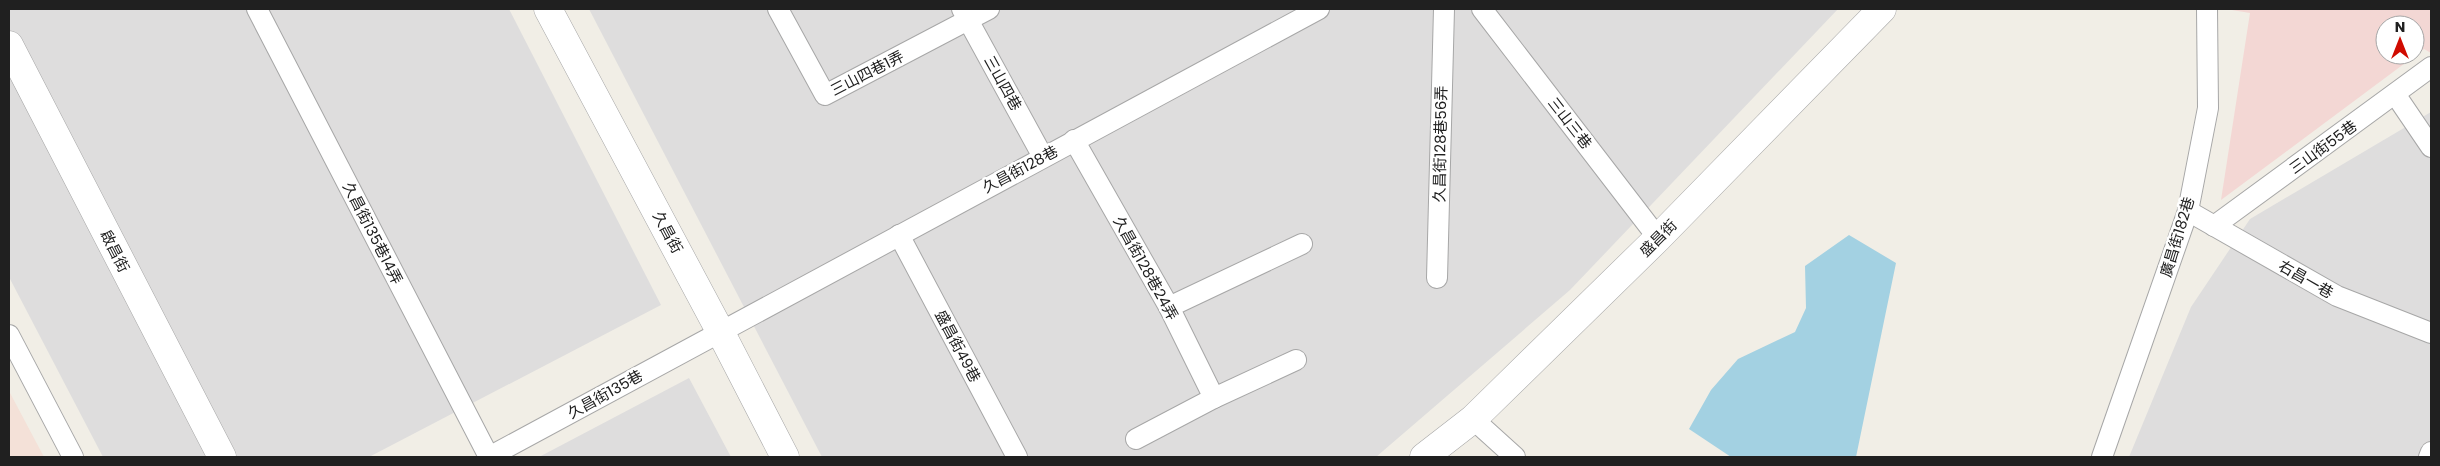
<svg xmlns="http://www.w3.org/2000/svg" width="2440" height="466" viewBox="0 0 2440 466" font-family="Poppins,'Noto Sans TC',sans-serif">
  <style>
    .residential { fill: #dedddd }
    .commercial { fill: #f3d7d4; fill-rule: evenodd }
    .military { fill: #f4e1d8 }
    .water { fill: #a3d1e2 }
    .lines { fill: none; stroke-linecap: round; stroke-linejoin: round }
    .service-casing { stroke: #a7a7a7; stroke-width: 22 }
    .minor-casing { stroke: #a7a7a7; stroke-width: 29 }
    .service { stroke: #fff; stroke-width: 20 }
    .minor { stroke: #fff; stroke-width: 28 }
    .labels { text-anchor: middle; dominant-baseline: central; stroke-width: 5; stroke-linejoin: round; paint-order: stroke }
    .street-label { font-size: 15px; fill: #202020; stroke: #fff }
  </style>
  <rect width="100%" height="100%" fill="#f1eee6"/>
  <g class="residential">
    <path d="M9 9H509L661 305 369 457H103L9 277Z"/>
    <path d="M589 9H1838L1570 290 1376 457H822Z"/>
    <path d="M2431 112V457H2129L2191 307 2250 219Z"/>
    <path d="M689 378 731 457H539Z"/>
  </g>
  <path class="commercial" d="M2226 9H2431V53L2424 49 2221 200 2250 13ZM2385 25H2415V55H2385Z"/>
  <path class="military" d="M9 391 44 457H9Z"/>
  <path class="water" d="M1849 235 1896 263 1856 457H1731L1689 429 1711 390 1738 359 1795 332 1806 308 1805 266Z"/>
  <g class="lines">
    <g class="service-casing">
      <g id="service">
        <path d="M257 9 489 457"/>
        <path d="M778 9 825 95 989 9"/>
        <path d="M962 9 1043 157"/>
        <path d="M1482 9 1658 238"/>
        <path d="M2395 94 2431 147"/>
        <path d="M1074 140 1169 307 1214 398"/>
        <path d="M2188 211 2337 296 2431 333"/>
        <path d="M2214 226 2431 67"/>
        <path d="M899 235 1017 457"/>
        <path d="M1437 278 1444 9"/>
        <path d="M1169 307 1302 244"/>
        <path d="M9 335 73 457"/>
        <path d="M1473 419 1515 457"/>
        <path d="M1136 439 1214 398 1296 360"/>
        <path d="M489 457 1319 9"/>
        <path d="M2102 457 2188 211 2208 108 2207 9"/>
        <path d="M2429 457 2431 452"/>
      </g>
    </g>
    <g class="minor-casing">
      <g id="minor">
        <path d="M548 9 720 331 785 457"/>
        <path d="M9 45 222 457"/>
        <path d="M1424 457 1473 419 1658 238 1882 9"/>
      </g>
    </g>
    <use href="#service" class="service"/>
    <use href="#minor" class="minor"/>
  </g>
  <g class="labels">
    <g class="street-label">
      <text transform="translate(867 73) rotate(-27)">三山四巷1弄</text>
      <text transform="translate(1003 83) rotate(61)">三山四巷</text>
      <text transform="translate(1570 123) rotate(52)">三山三巷</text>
      <text transform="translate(1440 144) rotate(-89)">久昌街128巷56弄</text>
      <text transform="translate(2323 147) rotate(-36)">三山街55巷</text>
      <text transform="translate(1020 169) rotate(-28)">久昌街128巷</text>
      <text transform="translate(668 232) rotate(62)">久昌街</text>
      <text transform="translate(373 233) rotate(63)">久昌街135巷14弄</text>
      <text transform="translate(2177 237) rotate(-73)">廣昌街182巷</text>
      <text transform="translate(1658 238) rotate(-45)">盛昌街</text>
      <text transform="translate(115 251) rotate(63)">啟昌街</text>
      <text transform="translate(1146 268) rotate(61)">久昌街128巷24弄</text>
      <text transform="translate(2306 279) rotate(30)">右昌一巷</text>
      <text transform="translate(958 346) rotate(62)">盛昌街49巷</text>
      <text transform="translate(605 394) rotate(-29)">久昌街135巷</text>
    </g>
  </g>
  <rect width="2440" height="466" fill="none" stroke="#202020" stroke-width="20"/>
  <g transform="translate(2400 40)"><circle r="24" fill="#ffffff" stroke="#a6a6a6"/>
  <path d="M0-4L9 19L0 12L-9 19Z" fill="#d00b00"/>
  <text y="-8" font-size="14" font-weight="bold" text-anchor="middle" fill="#202020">N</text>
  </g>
</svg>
